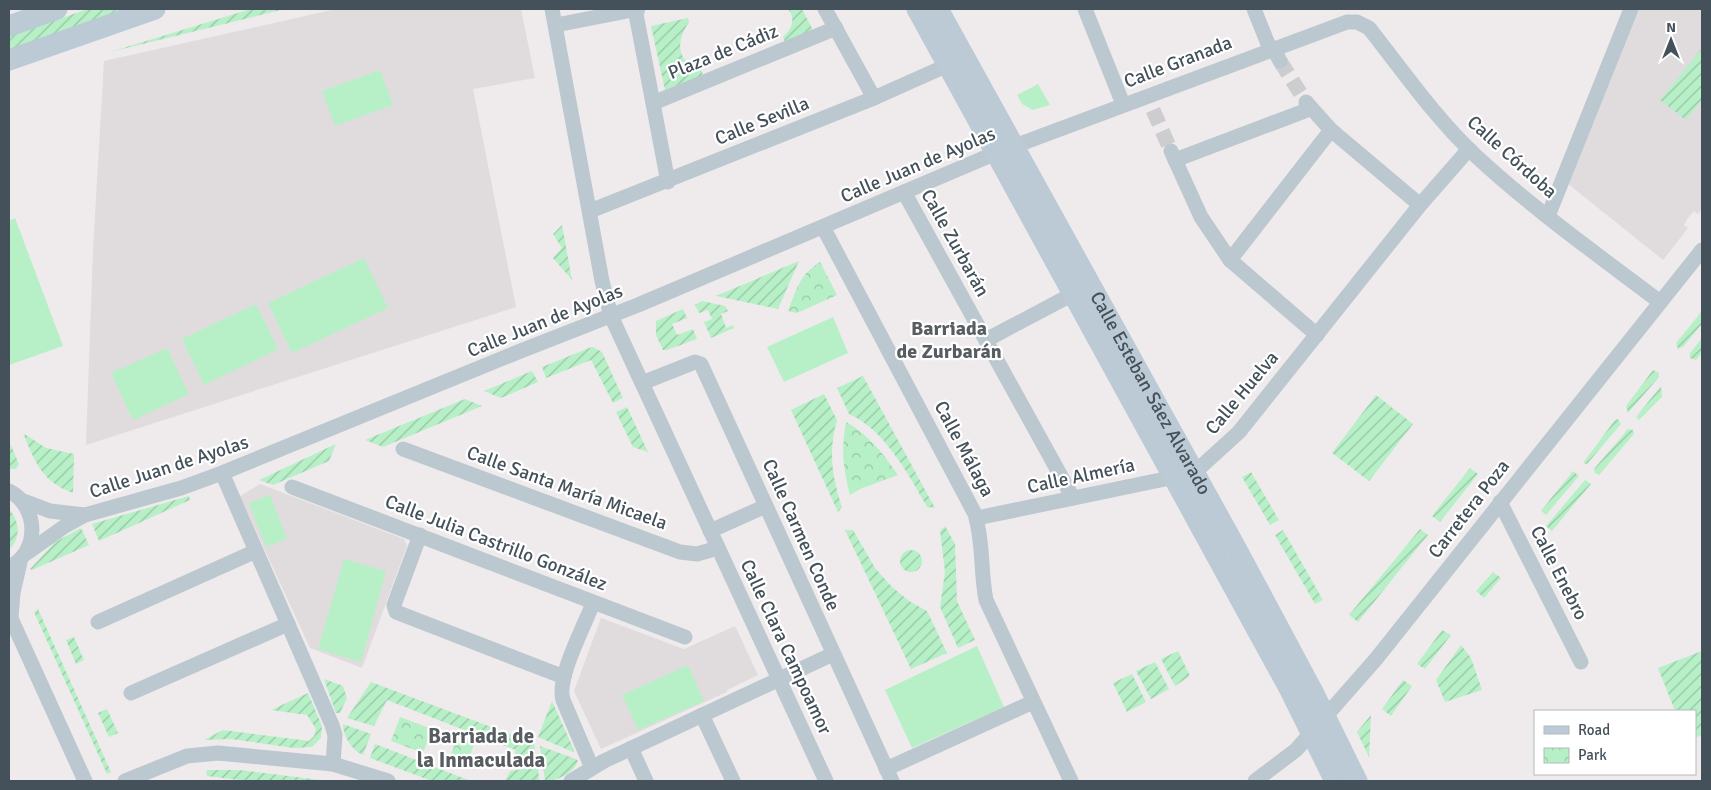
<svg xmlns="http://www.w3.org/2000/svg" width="1711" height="790" viewBox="0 0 1711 790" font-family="Signika,sans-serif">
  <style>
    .education { fill: #e0dcde }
    .grass { fill: #b7f0c7 }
    .park { fill: url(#park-crowns) }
    .garden { fill: url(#garden-furrows) }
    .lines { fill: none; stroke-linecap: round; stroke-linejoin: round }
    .street-tunnel { stroke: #cdcccf; stroke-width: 15; stroke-dasharray: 15 8; stroke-linecap: butt }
    .street { stroke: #bcc8cf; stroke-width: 15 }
    .secondary { stroke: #bbcad4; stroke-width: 21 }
    .labels { text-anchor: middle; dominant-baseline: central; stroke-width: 4.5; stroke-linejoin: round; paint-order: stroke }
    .street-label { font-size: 19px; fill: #44515a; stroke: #fff }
    .neighbourhood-label { font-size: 20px; font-weight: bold; fill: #585d61; stroke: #fff }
    .quarter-label { font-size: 21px; font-weight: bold; fill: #585d61; stroke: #fff }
  </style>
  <defs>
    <pattern id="park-crowns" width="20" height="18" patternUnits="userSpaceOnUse" patternTransform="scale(1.25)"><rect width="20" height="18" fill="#b7f0c7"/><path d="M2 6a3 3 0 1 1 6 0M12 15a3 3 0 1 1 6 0" fill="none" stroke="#96c5a5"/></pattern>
    <pattern id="garden-furrows" width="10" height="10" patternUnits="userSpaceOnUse" patternTransform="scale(1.25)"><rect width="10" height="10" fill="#b7f0c7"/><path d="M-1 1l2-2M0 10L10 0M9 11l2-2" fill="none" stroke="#96c5a5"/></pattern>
  </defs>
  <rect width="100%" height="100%" fill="#efebec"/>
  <g class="education">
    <path d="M336 9H521L535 78 473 89 516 307 86 445 93 249 104 61Z"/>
    <path d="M1637 9H1702V209L1698 214 1694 211 1688 218 1684 225 1688 228 1663 260 1567 183Z"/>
    <path d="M260 484 404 539 407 546 362 668 310 648 240 496Z"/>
    <path d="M601 618 684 649 735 626 758 675 727 690V692L601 749 574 691Z"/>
  </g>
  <g class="grass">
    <path d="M380 70 393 105 335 126 322 91Z"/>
    <path d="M1038 84 1050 105 1033 110 1022 104 1017 95Z"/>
    <path d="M15 218 63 346 9 365V221Z"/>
    <path d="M364 258 388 308 292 353 268 303Z"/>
    <path d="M256 304 278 349 204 385 182 339Z"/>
    <path d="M833 317 848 353 784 382 767 347Z"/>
    <path d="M167 348 189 394 133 420 111 373Z"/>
    <path d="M270 495 287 539 266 547 249 503Z"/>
    <path d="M344 559 386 571 361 662 318 649Z"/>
    <path d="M977 646 1004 707 912 748 885 690Z"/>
    <path d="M688 665 704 701 638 730 622 695Z"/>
  </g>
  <g class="park">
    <path d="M820 262 837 295 797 313 788 311C797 289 799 275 820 262Z"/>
    <path d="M846 422C869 435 883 453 898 475L860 489 850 495C843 467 841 450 846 422Z"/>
    <path d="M400 717 432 729 423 753 391 741Z"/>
    <path d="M457 738 474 744 466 769 448 763Z"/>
  </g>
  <g class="garden">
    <path d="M88 9H131L9 50V36Z"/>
    <path d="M251 9H285L110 52Z"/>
    <path d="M788 9H802L813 30 785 42 783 37C792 29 796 19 788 9Z"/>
    <path d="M688 18 689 22C681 34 675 50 687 62 690 65 697 67 701 69L703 75 665 90 651 26Z"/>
    <path d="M1702 48V100L1686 120 1660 100Z"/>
    <path d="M562 225 572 280 553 258 562 248 553 234Z"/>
    <path d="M799 261 778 309 716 296Z"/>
    <path d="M702 301 725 306 728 311 721 314 726 328 733 325 734 328 711 338 704 322 712 319 708 310 699 313 695 305Z"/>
    <path d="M683 309 687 318 672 324 677 335 693 329 697 339 667 350H663L656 335V321Z"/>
    <path d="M1702 311V324L1683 347 1678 349 1676 343Z"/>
    <path d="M1702 338V353L1696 360 1690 358V353Z"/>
    <path d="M589 348 593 347 602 352 623 398 613 403 591 360 546 378 542 367Z"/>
    <path d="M1653 370 1659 373V377L1628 413 1626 406Z"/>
    <path d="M532 371 538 382 501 398 484 391Z"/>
    <path d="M863 376 935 508 927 507C909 475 884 429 849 414L837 388Z"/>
    <path d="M1661 386 1662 397 1639 420 1636 417Z"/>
    <path d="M824 394 837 420C828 451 832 477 842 507L838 512 791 410Z"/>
    <path d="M1376 395 1413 424 1369 481 1332 453Z"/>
    <path d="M465 399 482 406 383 447 365 440Z"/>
    <path d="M627 407 648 452 633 447 616 412Z"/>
    <path d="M1618 419 1621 424 1587 464 1583 463 1615 420Z"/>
    <path d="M1628 429 1633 430 1634 434 1599 475 1595 473 1594 469Z"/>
    <path d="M23 433 46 448 74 454 73 493C42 482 35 462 23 433Z"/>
    <path d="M9 441 19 464 16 469H9Z"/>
    <path d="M336 444 329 461 273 485 259 480Z"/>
    <path d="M1470 468 1478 474 1440 522 1432 516Z"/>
    <path d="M1573 471 1579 476 1546 515 1541 511Z"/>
    <path d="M1251 472 1279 520 1270 525 1242 477Z"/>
    <path d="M1585 480 1591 484 1552 531 1546 526Z"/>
    <path d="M189 496 190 500 99 541 92 524Z"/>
    <path d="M9 509C20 522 21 538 9 550Z"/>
    <path d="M945 526 955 544 957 601 975 640 958 648 940 607 945 572 940 531Z"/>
    <path d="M81 528 89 545 32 570 30 569 55 542Z"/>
    <path d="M1420 529 1428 535 1358 622 1349 615Z"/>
    <path d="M845 530H853L875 568 891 586 909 601 927 611 947 653 911 669Z"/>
    <path d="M1283 530 1323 600 1315 604 1275 535Z"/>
    <circle cx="911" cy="561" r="11"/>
    <path d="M1493 572 1501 578 1484 598 1476 591Z"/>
    <path d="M38 609 111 772 107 774 34 612Z"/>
    <path d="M1442 630 1451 635 1425 669 1417 664Z"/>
    <path d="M74 637 84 660 76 664 66 640Z"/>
    <path d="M1461 645 1471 658 1482 690 1445 702 1436 680Z"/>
    <path d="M1178 651 1190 676 1175 686 1161 659Z"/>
    <path d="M1702 651V735L1695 738V711H1675L1658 668Z"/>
    <path d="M1155 662 1169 689 1151 699 1136 671Z"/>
    <path d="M1132 674 1146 702 1127 712 1113 683Z"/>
    <path d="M324 679 343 686 347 698 340 713H336Z"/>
    <path d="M1403 680 1412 686 1391 716 1382 709Z"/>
    <path d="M371 682 534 743 537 761 512 765 516 750 387 700 374 726 347 718Z"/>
    <path d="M308 693 322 726 321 738 312 747 294 748 231 739 204 740 223 730 309 741 314 736 316 729 307 715 271 710Z"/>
    <path d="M552 701 574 750 573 752 538 737Z"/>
    <path d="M107 709 118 733 109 737 98 713Z"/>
    <path d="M1371 715 1369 757 1357 732Z"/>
    <path d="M343 724 371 734 363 755C352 750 343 737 343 724Z"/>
    <path d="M375 744 471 781H432L370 758Z"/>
    <path d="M540 746 576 759 578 761C574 773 557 781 545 781Z"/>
    <path d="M535 767 538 768 539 781H505L510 771Z"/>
    <path d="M208 770H239L328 781H247L207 776 206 771Z"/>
  </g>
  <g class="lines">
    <g class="street-tunnel">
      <path d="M1280 61 1306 102"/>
      <path d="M1153 110 1171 151"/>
    </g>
    <g class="street">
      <path d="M552 9 602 281 611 316 826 781"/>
      <path d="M635 9 668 182"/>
      <path d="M825 9 874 98"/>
      <path d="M1085 9 1123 104"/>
      <path d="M1254 9 1270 49"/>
      <path d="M556 25 638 9"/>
      <path d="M1273 48 1280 61"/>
      <path d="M1306 102 1331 130 1420 205"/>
      <path d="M653 103 836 28"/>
      <path d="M1171 151 1201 217 1230 260 1317 335"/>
      <path d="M1175 160 1310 109"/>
      <path d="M904 192 1073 498"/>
      <path d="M590 211 874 98 948 65"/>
      <path d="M1548 216 1631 9"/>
      <path d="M823 227 975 514C984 545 980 569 986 600L1071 781"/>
      <path d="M1230 260 1331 130"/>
      <path d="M986 340 1073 294"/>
      <path d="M642 383 695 362 701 364 892 781"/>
      <path d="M403 449 680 552 697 554 718 548"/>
      <path d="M222 473 332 725 335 735 333 764"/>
      <path d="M292 487 685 637"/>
      <path d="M9 491C39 506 40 553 9 567"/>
      <path d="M21 500 50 511 85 515"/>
      <path d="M1500 502 1581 662"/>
      <path d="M977 518 1194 473 1239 432 1420 205 1469 149"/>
      <path d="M710 531 766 506"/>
      <path d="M420 535 394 605 396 612 564 677"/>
      <path d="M27 553 65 526 85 515 181 488 222 473 518 352 638 305 996 153 1347 22H1357L1369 28C1403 71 1436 119 1476 156 1533 209 1598 255 1660 302"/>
      <path d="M9 614 85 781"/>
      <path d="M11 617 13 593 20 562"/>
      <path d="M98 622 256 551"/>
      <path d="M131 693 288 624"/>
      <path d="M702 715 733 781"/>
      <path d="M631 748 646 781"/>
      <path d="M592 768 563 700C556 678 585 625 593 603"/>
      <path d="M886 769 1033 702"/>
      <path d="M125 781 187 756 218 753 333 764 388 781"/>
      <path d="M571 781 604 761 833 654"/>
      <path d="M1255 781 1296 750 1376 659 1702 250"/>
    </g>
    <g class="secondary">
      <path d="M917 9 1290 690 1335 781"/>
      <path id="s1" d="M938 9 1236 548 1313 692 1357 781"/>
      <path d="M9 26 57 9"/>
      <path d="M9 60 155 9"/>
    </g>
  </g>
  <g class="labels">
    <g class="street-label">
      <text transform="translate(723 52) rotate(-22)">Plaza de Cádiz</text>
      <text transform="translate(1178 62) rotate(-21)">Calle Granada</text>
      <text transform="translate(762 121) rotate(-22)">Calle Sevilla</text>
      <text transform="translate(1512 157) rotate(42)">Calle Córdoba</text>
      <text transform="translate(918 165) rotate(-23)">Calle Juan de Ayolas</text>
      <text transform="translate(955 243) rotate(61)">Calle Zurbarán</text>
      <text transform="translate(545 321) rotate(-22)">Calle Juan de Ayolas</text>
      <text transform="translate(1242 393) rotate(-50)">Calle Huelva</text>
      <text stroke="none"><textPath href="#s1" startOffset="439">Calle Esteban Sáez Alvarado</textPath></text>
      <text transform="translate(964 449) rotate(62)">Calle Málaga</text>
      <text transform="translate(169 467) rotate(-18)">Calle Juan de Ayolas</text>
      <text transform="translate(1081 476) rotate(-12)">Calle Almería</text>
      <text transform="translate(567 488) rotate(20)">Calle Santa María Micaela</text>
      <text transform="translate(1469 509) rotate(-52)">Carretera Poza</text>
      <text transform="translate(801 535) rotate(66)">Calle Carmen Conde</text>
      <text transform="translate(496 543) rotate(21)">Calle Julia Castrillo González</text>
      <text transform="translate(1559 573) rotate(63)">Calle Enebro</text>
      <text transform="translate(786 647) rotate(65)">Calle Clara Campoamor</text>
    </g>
    <g class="neighbourhood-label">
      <text x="949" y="328">Barriada<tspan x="949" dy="23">de Zurbarán</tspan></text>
    </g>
    <g class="quarter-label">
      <text x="481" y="736">Barriada de<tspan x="481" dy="24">la Inmaculada</tspan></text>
    </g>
  </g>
  <rect width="1711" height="790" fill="none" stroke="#44515a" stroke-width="20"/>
  <rect x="1534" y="710" width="162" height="65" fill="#ffffff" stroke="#b4b9bd"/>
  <rect x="1544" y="726" width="25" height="8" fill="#bbcad4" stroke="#b4b9bd"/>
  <text x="1578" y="735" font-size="15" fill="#44515a">Road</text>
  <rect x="1544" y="748" width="25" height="15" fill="url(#park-crowns)" stroke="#b4b9bd"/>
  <text x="1578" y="760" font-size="15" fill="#44515a">Park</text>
  <g transform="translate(1671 40)" stroke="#ffffff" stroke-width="4" paint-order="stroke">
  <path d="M0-4L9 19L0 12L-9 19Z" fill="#44515a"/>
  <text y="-8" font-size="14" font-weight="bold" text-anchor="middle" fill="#44515a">N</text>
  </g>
</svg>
